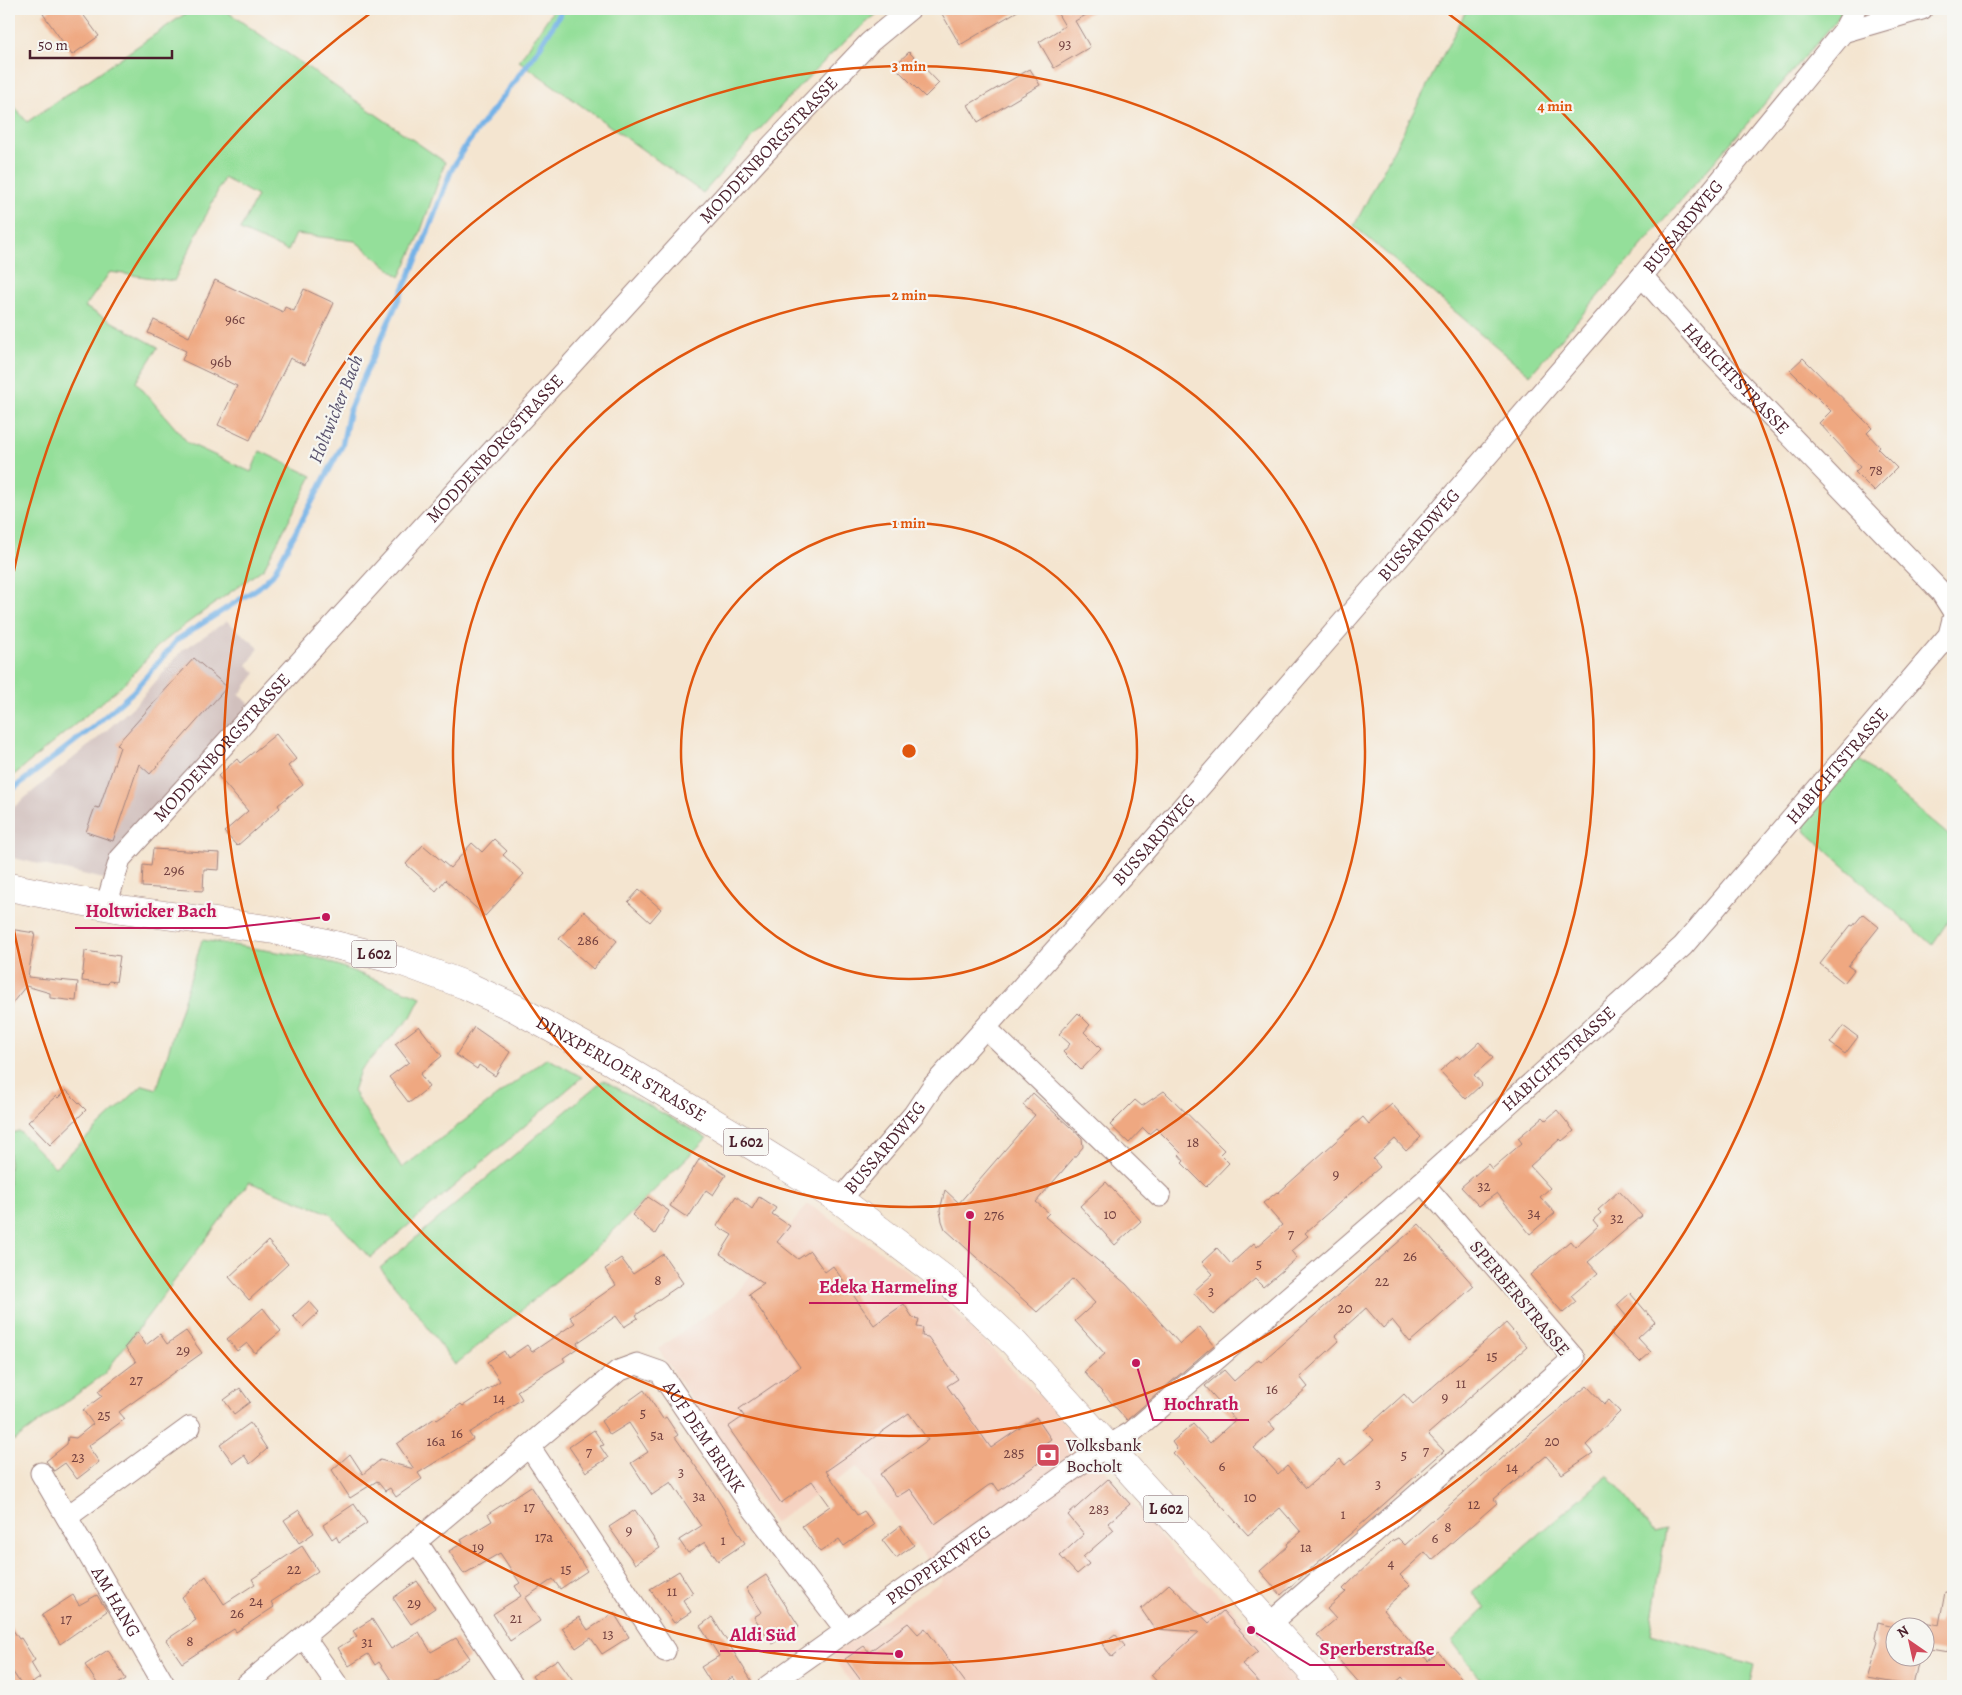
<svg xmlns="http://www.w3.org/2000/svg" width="1962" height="1695" viewBox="0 0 1962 1695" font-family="Alegreya,serif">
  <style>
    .built { fill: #f5d3c2 }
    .industrial { fill: #d1c0bd }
    .green { fill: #94df9a; stroke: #6f7f62 }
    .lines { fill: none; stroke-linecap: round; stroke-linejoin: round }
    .stream { stroke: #75b2e7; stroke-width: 5.5 }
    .building { fill: #efa881 }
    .minor-casing { stroke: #9f827e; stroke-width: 23 }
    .major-casing { stroke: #9f827e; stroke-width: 29 }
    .minor { stroke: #fff; stroke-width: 21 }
    .major { stroke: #fff; stroke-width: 28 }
    .ring { fill: none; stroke: #e0560e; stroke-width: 2.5 }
    .labels { text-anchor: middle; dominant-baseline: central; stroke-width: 4.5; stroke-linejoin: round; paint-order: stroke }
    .number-label { font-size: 15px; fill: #734140 }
    .shield { fill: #f6f6f2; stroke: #7e6067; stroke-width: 1 }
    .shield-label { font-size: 16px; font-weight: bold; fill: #4a1f2b }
    .street-label { font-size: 18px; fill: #4a1f2b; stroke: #f6f6f2 }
    .poi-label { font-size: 18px; fill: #4a1f2b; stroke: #f6f6f2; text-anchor: start }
    .water-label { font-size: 19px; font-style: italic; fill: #59526d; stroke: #f6f6f2 }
    .centre { fill: #e0560e; stroke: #f6f6f2; stroke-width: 2.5 }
    .ring-label { font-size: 15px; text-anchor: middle; font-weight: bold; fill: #e0560e; stroke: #f6f6f2; stroke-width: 4.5; stroke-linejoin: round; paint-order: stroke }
    .leader { fill: none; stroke: #c2185b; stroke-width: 2 }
    .callout-dot { fill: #c2185b; stroke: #f6f6f2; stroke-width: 2 }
    .callout-label { font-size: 19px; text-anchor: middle; font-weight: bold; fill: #c2185b; stroke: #f6f6f2; stroke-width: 4.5; stroke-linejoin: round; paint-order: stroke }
  </style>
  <rect width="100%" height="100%" fill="#f6f6f2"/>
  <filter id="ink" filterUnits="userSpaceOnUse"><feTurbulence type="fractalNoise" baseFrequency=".02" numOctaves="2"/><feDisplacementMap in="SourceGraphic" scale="10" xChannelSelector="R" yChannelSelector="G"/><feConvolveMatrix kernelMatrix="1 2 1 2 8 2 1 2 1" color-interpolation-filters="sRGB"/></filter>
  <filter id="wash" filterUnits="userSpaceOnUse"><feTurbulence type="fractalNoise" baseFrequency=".0096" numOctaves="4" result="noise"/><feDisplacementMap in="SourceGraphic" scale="20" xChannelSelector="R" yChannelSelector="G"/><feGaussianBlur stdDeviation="1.12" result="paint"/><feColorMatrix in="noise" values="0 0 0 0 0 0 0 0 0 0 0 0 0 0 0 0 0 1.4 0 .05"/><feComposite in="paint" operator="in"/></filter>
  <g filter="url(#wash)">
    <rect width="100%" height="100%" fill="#f4e5d0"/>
    <path class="built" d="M808 1204 887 1256 933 1291 1044 1400 1169 1546 1196 1575 1219 1594 1300 1684 1297 1686H853L831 1655 943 1580 857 1467 774 1523 658 1349 734 1296Z"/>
    <path class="industrial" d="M227 621 259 648 247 665 256 673 239 695 250 704 104 879 9 857V811L98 738 137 703 183 650Z"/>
    <g class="green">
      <path d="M192 9H223L445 162 418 239 400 277 355 241 296 234 288 251 240 230 257 196 224 178 174 281 110 272 85 307 158 347 136 382 188 443 251 472 260 451 312 476 264 568 186 624 157 647 124 684 9 779V100L27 122Z"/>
      <path d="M554 9H883C816 62 760 130 703 193L519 61Z"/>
      <path d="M1467 9H1843L1835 22 1530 375 1354 226Z"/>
      <path d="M1855 756 1953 839V914L1932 945 1806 832 1802 818Z"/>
      <path d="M202 940 321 959 421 997 411 1017 360 1070 353 1091 402 1168 547 1058 582 1077 370 1258 329 1213 249 1182 104 1374 14 1441 9 1435V1134L19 1131 55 1167 143 1085 157 1089Z"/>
      <path d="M603 1080 707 1138 596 1248 455 1365 418 1314 380 1268Z"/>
      <path d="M1608 1475 1654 1532 1666 1529 1650 1633 1755 1665 1750 1686H1486L1452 1641 1486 1608 1472 1592Z"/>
    </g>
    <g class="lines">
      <path class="stream" d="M9 792 92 728 135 690 178 639 258 588 273 574 342 446 350 408 422 247 451 171 464 148 536 53 563 9"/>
    </g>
    <g id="blocks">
      <g class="building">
        <path d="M51 9H79L99 36 72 55 43 14Z"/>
        <path d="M951 9H1021L960 45 942 14Z"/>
        <path d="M1055 9H1097L1075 21 1090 47 1054 68 1039 42 1065 26Z"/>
        <path d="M909 52 939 83 925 97 894 66Z"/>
        <path d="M1030 69 1040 85 978 122 968 105Z"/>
        <path d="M215 280 283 312 285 307 294 311 304 289 334 303 305 365 290 358 250 440 218 425 237 386 182 360 186 351 148 333 154 320 189 337Z"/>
        <path d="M1803 358 1872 428 1867 433 1880 447 1878 449 1897 468 1874 491 1855 472 1860 467 1819 423 1831 411 1790 370Z"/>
        <path d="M194 658 227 687 150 774 139 764 113 841 86 832 95 807 99 808 120 747 117 744Z"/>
        <path d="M276 734 296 759 288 766 303 785 278 805 280 808 237 846 224 832 248 811 218 776 237 759 240 763Z"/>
        <path d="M494 839 507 851 503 855 524 874 485 916 445 880 436 891 406 864 423 845 450 868 472 843 482 852Z"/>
        <path d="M153 849 220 853 219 870 204 869 203 891 142 887 143 865 151 866Z"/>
        <path d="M639 890 661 909 650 922 628 902Z"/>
        <path d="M584 911 617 941 593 969 559 939Z"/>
        <path d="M1863 914 1879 927 1848 966 1854 970 1844 983 1820 964 1851 925 1853 926Z"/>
        <path d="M9 929 35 933 28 977 78 982 76 1001 50 998V993L26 986 9 1007Z"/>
        <path d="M85 951 120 956 116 982 109 981 108 984 82 981Z"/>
        <path d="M1078 1013 1090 1025 1084 1032 1101 1049 1081 1070 1063 1052 1070 1044 1059 1034Z"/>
        <path d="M419 1026 442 1056 420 1074 429 1087 409 1103 389 1077 409 1062 395 1044Z"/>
        <path d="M1843 1026 1858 1037 1845 1054 1830 1043Z"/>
        <path d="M474 1027 510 1052 495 1076 479 1065 477 1069 456 1055Z"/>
        <path d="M1479 1042 1493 1058 1474 1075 1482 1084 1466 1099 1440 1071 1457 1056 1460 1059Z"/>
        <path d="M66 1090 86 1110 50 1145 28 1122 56 1096 58 1098Z"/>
        <path d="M1164 1091 1224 1150 1220 1154 1229 1163 1206 1187 1182 1163 1184 1161 1179 1155 1181 1153 1156 1128 1149 1134 1143 1128 1129 1143 1110 1125 1135 1100 1142 1106Z"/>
        <path d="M1033 1093 1082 1138 1083 1147 1036 1202 1049 1213 1045 1217 1126 1284 1180 1344 1200 1327 1214 1345 1127 1420 1084 1372 1105 1354 1075 1321 1095 1303 1073 1279 1037 1312 945 1229 942 1221 940 1210 945 1190 959 1203 1035 1115 1023 1105Z"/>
        <path d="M1392 1104 1421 1137 1406 1151 1395 1139 1373 1159 1380 1167 1305 1233 1308 1236 1291 1251 1297 1258 1263 1287 1255 1279 1213 1315 1193 1292 1213 1274 1202 1262 1217 1248 1231 1264 1254 1243 1257 1247 1282 1225 1263 1203 1277 1192 1278 1193 1363 1117 1369 1124Z"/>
        <path d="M1557 1110 1574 1131 1562 1141 1560 1139 1530 1166 1550 1188 1540 1197 1555 1213 1530 1234 1497 1193 1479 1206 1461 1187 1488 1164 1492 1169 1522 1143 1518 1138 1543 1117 1546 1120Z"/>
        <path d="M700 1158 726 1175 713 1195 706 1190 688 1218 670 1206Z"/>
        <path d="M1106 1182 1141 1221 1115 1245 1080 1206Z"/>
        <path d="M1619 1191 1642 1216 1588 1262 1598 1273 1571 1296 1576 1302 1563 1313 1530 1275 1570 1241 1575 1247 1598 1226 1593 1220 1601 1213 1598 1210Z"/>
        <path d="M736 1196 752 1209 759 1197 776 1208 772 1214 790 1226 777 1242 798 1259 810 1251 825 1272 833 1266 874 1325 904 1304 913 1318 919 1319 917 1327 923 1328 922 1336 928 1337 958 1379 947 1386 991 1448 1036 1417 1051 1439 1040 1447 1047 1457 999 1491 994 1484 989 1485 935 1524 910 1489 897 1497 880 1474 928 1440 909 1413 826 1471 857 1515 864 1511 874 1525 844 1546 839 1539 820 1552 802 1526 830 1506 812 1481 781 1503 728 1427 744 1416 739 1409 800 1367 749 1294 764 1284 720 1254 732 1235 717 1226Z"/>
        <path d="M648 1197 669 1211 655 1234 632 1215Z"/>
        <path d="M1419 1224 1474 1286 1410 1342 1392 1320 1383 1328 1366 1308 1335 1336 1339 1341 1300 1377 1308 1387 1269 1422 1275 1429 1254 1448 1278 1474 1287 1466 1306 1488 1340 1459 1345 1465 1374 1440 1364 1430 1404 1394 1413 1404 1506 1323 1527 1347 1428 1434 1444 1451 1281 1595 1260 1571 1288 1546 1287 1544 1301 1532 1280 1508 1248 1535 1173 1453 1177 1449 1172 1442 1193 1424 1210 1443 1235 1420 1205 1386 1224 1370 1234 1381 1259 1359 1261 1362 1267 1357Z"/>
        <path d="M268 1241 288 1264 249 1300 229 1277Z"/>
        <path d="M663 1254 683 1283 636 1315 638 1318 624 1327 616 1316 577 1343 579 1347 563 1358 565 1361 517 1391 522 1399 469 1433 473 1439 418 1473 422 1479 396 1497 390 1488 385 1491 377 1481 350 1498 332 1470 350 1454 363 1474 380 1460 414 1469 397 1444 435 1418 437 1420 461 1404 463 1406 500 1381 487 1362 504 1351 508 1358 527 1345 532 1352 575 1323 570 1317 616 1285 605 1269 621 1258 633 1274Z"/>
        <path d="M1630 1293 1655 1322 1638 1338 1651 1352 1640 1362 1610 1333 1627 1317 1617 1305Z"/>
        <path d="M309 1301 319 1312 303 1327 293 1316Z"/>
        <path d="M263 1308 281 1331 255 1353 247 1343 237 1351 227 1339Z"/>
        <path d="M186 1331 202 1353 119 1412 125 1419 88 1446 99 1462 77 1479 65 1463 54 1471 46 1461 67 1444 68 1437 76 1438 93 1424 83 1410 102 1396 98 1391 136 1362 125 1347 137 1332 146 1345 160 1334 167 1344Z"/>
        <path d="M1587 1386 1604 1404 1609 1400 1620 1412 1586 1445 1593 1453 1562 1474 1546 1456 1494 1499 1497 1503 1432 1560 1425 1552 1400 1575 1410 1585 1383 1610 1428 1661 1438 1652 1469 1686H1410L1402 1677 1392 1686H1362L1317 1635 1336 1619 1327 1609 1346 1592 1343 1589 1392 1541 1398 1538 1405 1545 1528 1435Z"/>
        <path d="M240 1388 250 1402 234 1414 224 1400Z"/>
        <path d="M644 1390 663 1419 666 1417 678 1435 675 1437 708 1484 745 1543 718 1561 705 1542 688 1553 679 1540 701 1526 671 1482 652 1495 631 1463 648 1452 629 1423 610 1435 601 1421Z"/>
        <path d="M250 1423 267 1449 250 1464 244 1455 233 1463 220 1445Z"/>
        <path d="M594 1430 604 1445 600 1446 608 1458 586 1472 569 1447Z"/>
        <path d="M1108 1479 1130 1504 1108 1523 1114 1530 1083 1557 1089 1564 1077 1574 1060 1556 1084 1534 1068 1515Z"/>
        <path d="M531 1486 587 1571 560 1589 553 1579 525 1598 540 1621 510 1641 493 1614 521 1596 515 1586 520 1583 500 1553 464 1574 449 1551 463 1543 461 1540 492 1521 488 1514Z"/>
        <path d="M354 1504 367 1523 339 1542 336 1536 332 1539 323 1525Z"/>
        <path d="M299 1510 314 1533 299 1543 284 1520Z"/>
        <path d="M635 1510 660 1548 635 1564 609 1527Z"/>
        <path d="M900 1526 914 1545 896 1558 882 1540Z"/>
        <path d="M302 1546 318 1571 271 1602 274 1607 236 1632 234 1629 182 1663 166 1640 196 1620 182 1597 206 1576 224 1604 255 1584 252 1579Z"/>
        <path d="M679 1571 693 1593 683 1600 691 1612 674 1623 650 1589Z"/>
        <path d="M766 1575 799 1626 772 1644 754 1617 762 1612 746 1588Z"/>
        <path d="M417 1581 435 1608 411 1624 393 1598Z"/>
        <path d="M1169 1584 1209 1623 1223 1611 1258 1651 1242 1664 1262 1686H1161L1151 1675 1199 1632 1155 1629 1141 1609Z"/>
        <path d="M1945 1592 1953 1593V1651L1948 1649V1652L1924 1648V1622L1939 1625Z"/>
        <path d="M73 1595 79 1605 97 1595 107 1611 60 1644 42 1615Z"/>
        <path d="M614 1613 629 1637 602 1654 591 1638 576 1648 562 1628 579 1617 588 1630Z"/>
        <path d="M712 1617 753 1683 749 1686H739L733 1677 717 1686H713L701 1667 719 1656 700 1626Z"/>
        <path d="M372 1619 391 1649 419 1632 431 1652 456 1638 470 1658 430 1686H395L379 1662 375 1665 368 1654 349 1666 338 1648 357 1636 353 1631Z"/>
        <path d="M1878 1622 1894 1626V1658H1919L1913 1686 1867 1678 1878 1642 1875 1638Z"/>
        <path d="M908 1623 918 1634 925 1628 968 1686H865L845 1659 864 1646 869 1652Z"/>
        <path d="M9 1624 19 1639 21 1638 35 1660 31 1663 40 1678 27 1686H22L9 1666Z"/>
        <path d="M1115 1634 1125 1646 1112 1657 1102 1644Z"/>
        <path d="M108 1650 126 1679 115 1686H99L85 1665Z"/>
        <path d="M558 1659 577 1686H539L532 1676Z"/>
      </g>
    </g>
  </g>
  <g filter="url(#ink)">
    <use href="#blocks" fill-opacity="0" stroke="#9f827e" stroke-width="1"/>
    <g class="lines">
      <g class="minor-casing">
        <g id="minor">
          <path d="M1843 32 1922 9"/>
          <path id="s1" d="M1642 276 1706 348 1941 592 1953 611"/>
          <path id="s2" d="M106 906 120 859 758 160 870 42 910 9"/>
          <path d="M986 1028 1160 1196"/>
          <path id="s3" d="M840 1200 914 1114 933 1086 1146 849 1404 552 1642 276 1843 32 1855 9"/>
          <path d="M529 1446 665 1651"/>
          <path id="s4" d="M41 1473 165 1686"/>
          <path d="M67 1517 190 1427"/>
          <path d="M416 1541 513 1686"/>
          <path d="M1269 1624 1574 1358 1422 1182"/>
          <path d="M304 1637 338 1686"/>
          <path id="s5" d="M245 1686 618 1371 637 1364 660 1372 751 1506 845 1629"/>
          <path id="s6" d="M768 1686 1093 1455 1132 1432 1422 1182 1683 946 1949 635 1953 619"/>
        </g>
      </g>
      <g class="major-casing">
        <g id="major">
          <path id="s7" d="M9 887 121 909 274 930 400 961 465 985 515 1008 611 1061 763 1152 840 1200 952 1285 1014 1343 1325 1686"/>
        </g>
      </g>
      <use href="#minor" class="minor"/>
      <use href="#major" class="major"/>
    </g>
  </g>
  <g class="ring">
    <circle cx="909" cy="751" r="228"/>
    <circle cx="909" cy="751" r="456"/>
    <circle cx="909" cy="751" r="685"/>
    <path d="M10 592A913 913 0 0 1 372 12M1446 12A913 913 0 1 1 10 910"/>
  </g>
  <defs>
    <g id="bank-square" transform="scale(1.25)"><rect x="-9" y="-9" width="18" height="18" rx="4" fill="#d1495b" stroke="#f6f6f2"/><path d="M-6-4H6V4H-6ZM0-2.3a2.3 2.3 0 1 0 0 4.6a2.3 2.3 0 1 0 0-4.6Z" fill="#fff"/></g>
  </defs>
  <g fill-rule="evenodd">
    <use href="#bank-square" x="1048" y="1455"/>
  </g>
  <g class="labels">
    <g class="number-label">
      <text x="1065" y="44">93</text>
      <text x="235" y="319">96c</text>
      <text x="221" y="362">96b</text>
      <text x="1876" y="470">78</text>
      <text x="174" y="870">296</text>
      <text x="588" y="940">286</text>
      <text x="1193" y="1142">18</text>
      <text x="1336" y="1174">9</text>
      <text x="1484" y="1186">32</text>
      <text x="1534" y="1213">34</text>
      <text x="1110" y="1214">10</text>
      <text x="994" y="1215">276</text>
      <text x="1617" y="1218">32</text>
      <text x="1291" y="1234">7</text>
      <text x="1410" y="1256">26</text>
      <text x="1259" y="1264">5</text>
      <text x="658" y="1280">8</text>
      <text x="1382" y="1281">22</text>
      <text x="1211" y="1291">3</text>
      <text x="1345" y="1308">20</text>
      <text x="183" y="1350">29</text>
      <text x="1492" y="1356">15</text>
      <text x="136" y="1380">27</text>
      <text x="1461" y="1383">11</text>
      <text x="1272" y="1389">16</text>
      <text x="1445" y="1397">9</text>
      <text x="499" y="1398">14</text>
      <text x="643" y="1413">5</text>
      <text x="104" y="1415">25</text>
      <text x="457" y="1433">16</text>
      <text x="657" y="1435">5a</text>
      <text x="436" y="1441">16a</text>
      <text x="1552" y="1441">20</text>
      <text x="1426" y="1451">7</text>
      <text x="589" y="1452">7</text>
      <text x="1014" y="1453">285</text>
      <text x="1404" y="1455">5</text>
      <text x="78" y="1457">23</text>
      <text x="1222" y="1466">6</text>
      <text x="1512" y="1467">14</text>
      <text x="681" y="1472">3</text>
      <text x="1378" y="1484">3</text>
      <text x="699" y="1496">3a</text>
      <text x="1250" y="1497">10</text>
      <text x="1474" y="1504">12</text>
      <text x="529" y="1507">17</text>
      <text x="1099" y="1509">283</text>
      <text x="1343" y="1514">1</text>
      <text x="1448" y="1527">8</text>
      <text x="629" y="1530">9</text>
      <text x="544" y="1537">17a</text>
      <text x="1435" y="1538">6</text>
      <text x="723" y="1540">1</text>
      <text x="478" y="1547">19</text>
      <text x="1306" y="1547">1a</text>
      <text x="1391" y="1563">4</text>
      <text x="294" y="1569">22</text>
      <text x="566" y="1569">15</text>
      <text x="672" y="1591">11</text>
      <text x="256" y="1601">24</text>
      <text x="414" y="1603">29</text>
      <text x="237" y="1613">26</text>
      <text x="516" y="1618">21</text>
      <text x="66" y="1619">17</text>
      <text x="608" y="1634">13</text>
      <text x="190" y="1641">8</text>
      <text x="367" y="1642">31</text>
    </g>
    <g class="shield">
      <rect x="351.5" y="940.5" width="45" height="27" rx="4"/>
      <rect x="723.5" y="1128.5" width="45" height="27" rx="4"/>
      <rect x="1143.5" y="1495.5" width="45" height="27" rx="4"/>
    </g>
    <g class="shield-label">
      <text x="374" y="954">L 602</text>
      <text x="746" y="1142">L 602</text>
      <text x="1166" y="1509">L 602</text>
    </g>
    <g class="street-label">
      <text stroke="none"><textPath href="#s2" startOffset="1010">MODDENBORGSTRASSE</textPath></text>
      <text stroke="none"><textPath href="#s3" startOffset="1288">BUSSARDWEG</textPath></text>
      <text stroke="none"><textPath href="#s1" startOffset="139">HABICHTSTRASSE</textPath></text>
      <text stroke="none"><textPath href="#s2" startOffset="605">MODDENBORGSTRASSE</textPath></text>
      <text stroke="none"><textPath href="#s3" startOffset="882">BUSSARDWEG</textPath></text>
      <text stroke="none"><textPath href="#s2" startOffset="200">MODDENBORGSTRASSE</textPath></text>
      <text stroke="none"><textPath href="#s6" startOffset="1416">HABICHTSTRASSE</textPath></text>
      <text stroke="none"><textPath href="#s3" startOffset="478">BUSSARDWEG</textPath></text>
      <text stroke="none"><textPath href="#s6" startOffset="1011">HABICHTSTRASSE</textPath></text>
      <text stroke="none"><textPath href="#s7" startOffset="645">DINXPERLOER STRASSE</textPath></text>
      <text stroke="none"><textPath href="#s3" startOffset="69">BUSSARDWEG</textPath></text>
      <text transform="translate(1520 1298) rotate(50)">SPERBERSTRASSE</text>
      <text stroke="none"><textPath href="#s5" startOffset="611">AUF DEM BRINK</textPath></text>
      <text stroke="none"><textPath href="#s6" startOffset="209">PROPPERTWEG</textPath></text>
      <text stroke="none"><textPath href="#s4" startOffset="149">AM HANG</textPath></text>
    </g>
    <g class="poi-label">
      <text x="1066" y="1445">Volksbank<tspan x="1066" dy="21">Bocholt</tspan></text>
    </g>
    <g class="water-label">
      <text transform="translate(336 409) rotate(-68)">Holtwicker Bach</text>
    </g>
  </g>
  <circle cx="909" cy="751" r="8" class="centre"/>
  <g class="ring-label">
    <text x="909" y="71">3 min</text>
    <text x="1555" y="111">4 min</text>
    <text x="909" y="300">2 min</text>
    <text x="909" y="528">1 min</text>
  </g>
  <path class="leader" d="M326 917L227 928H75M970 1215L967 1303H809M1136 1363L1153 1420H1249M899 1654L806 1651H720M1251 1630L1310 1665H1445"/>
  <g class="callout-dot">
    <circle cx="326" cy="917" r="5"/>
    <circle cx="970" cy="1215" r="5"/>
    <circle cx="1136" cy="1363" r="5"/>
    <circle cx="899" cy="1654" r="5"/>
    <circle cx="1251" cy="1630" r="5"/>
  </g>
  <g class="callout-label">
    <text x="151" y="917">Holtwicker Bach</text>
    <text x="888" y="1293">Edeka Harmeling</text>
    <text x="1201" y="1410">Hochrath</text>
    <text x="763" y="1641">Aldi Süd</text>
    <text x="1377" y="1655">Sperberstraße</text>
  </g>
  <rect width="1962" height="1695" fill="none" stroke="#f6f6f2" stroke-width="30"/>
  <g transform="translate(1910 1642) rotate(326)"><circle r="24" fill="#f6f6f2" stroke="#b1a0a2"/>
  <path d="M0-4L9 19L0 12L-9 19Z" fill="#d1495b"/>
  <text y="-8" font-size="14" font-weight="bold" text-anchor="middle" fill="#4a1f2b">N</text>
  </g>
  <path d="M30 50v8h142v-8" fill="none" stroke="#4a1f2b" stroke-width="2.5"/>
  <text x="38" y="50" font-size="15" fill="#4a1f2b" stroke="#f6f6f2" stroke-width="4" paint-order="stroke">50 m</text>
</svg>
